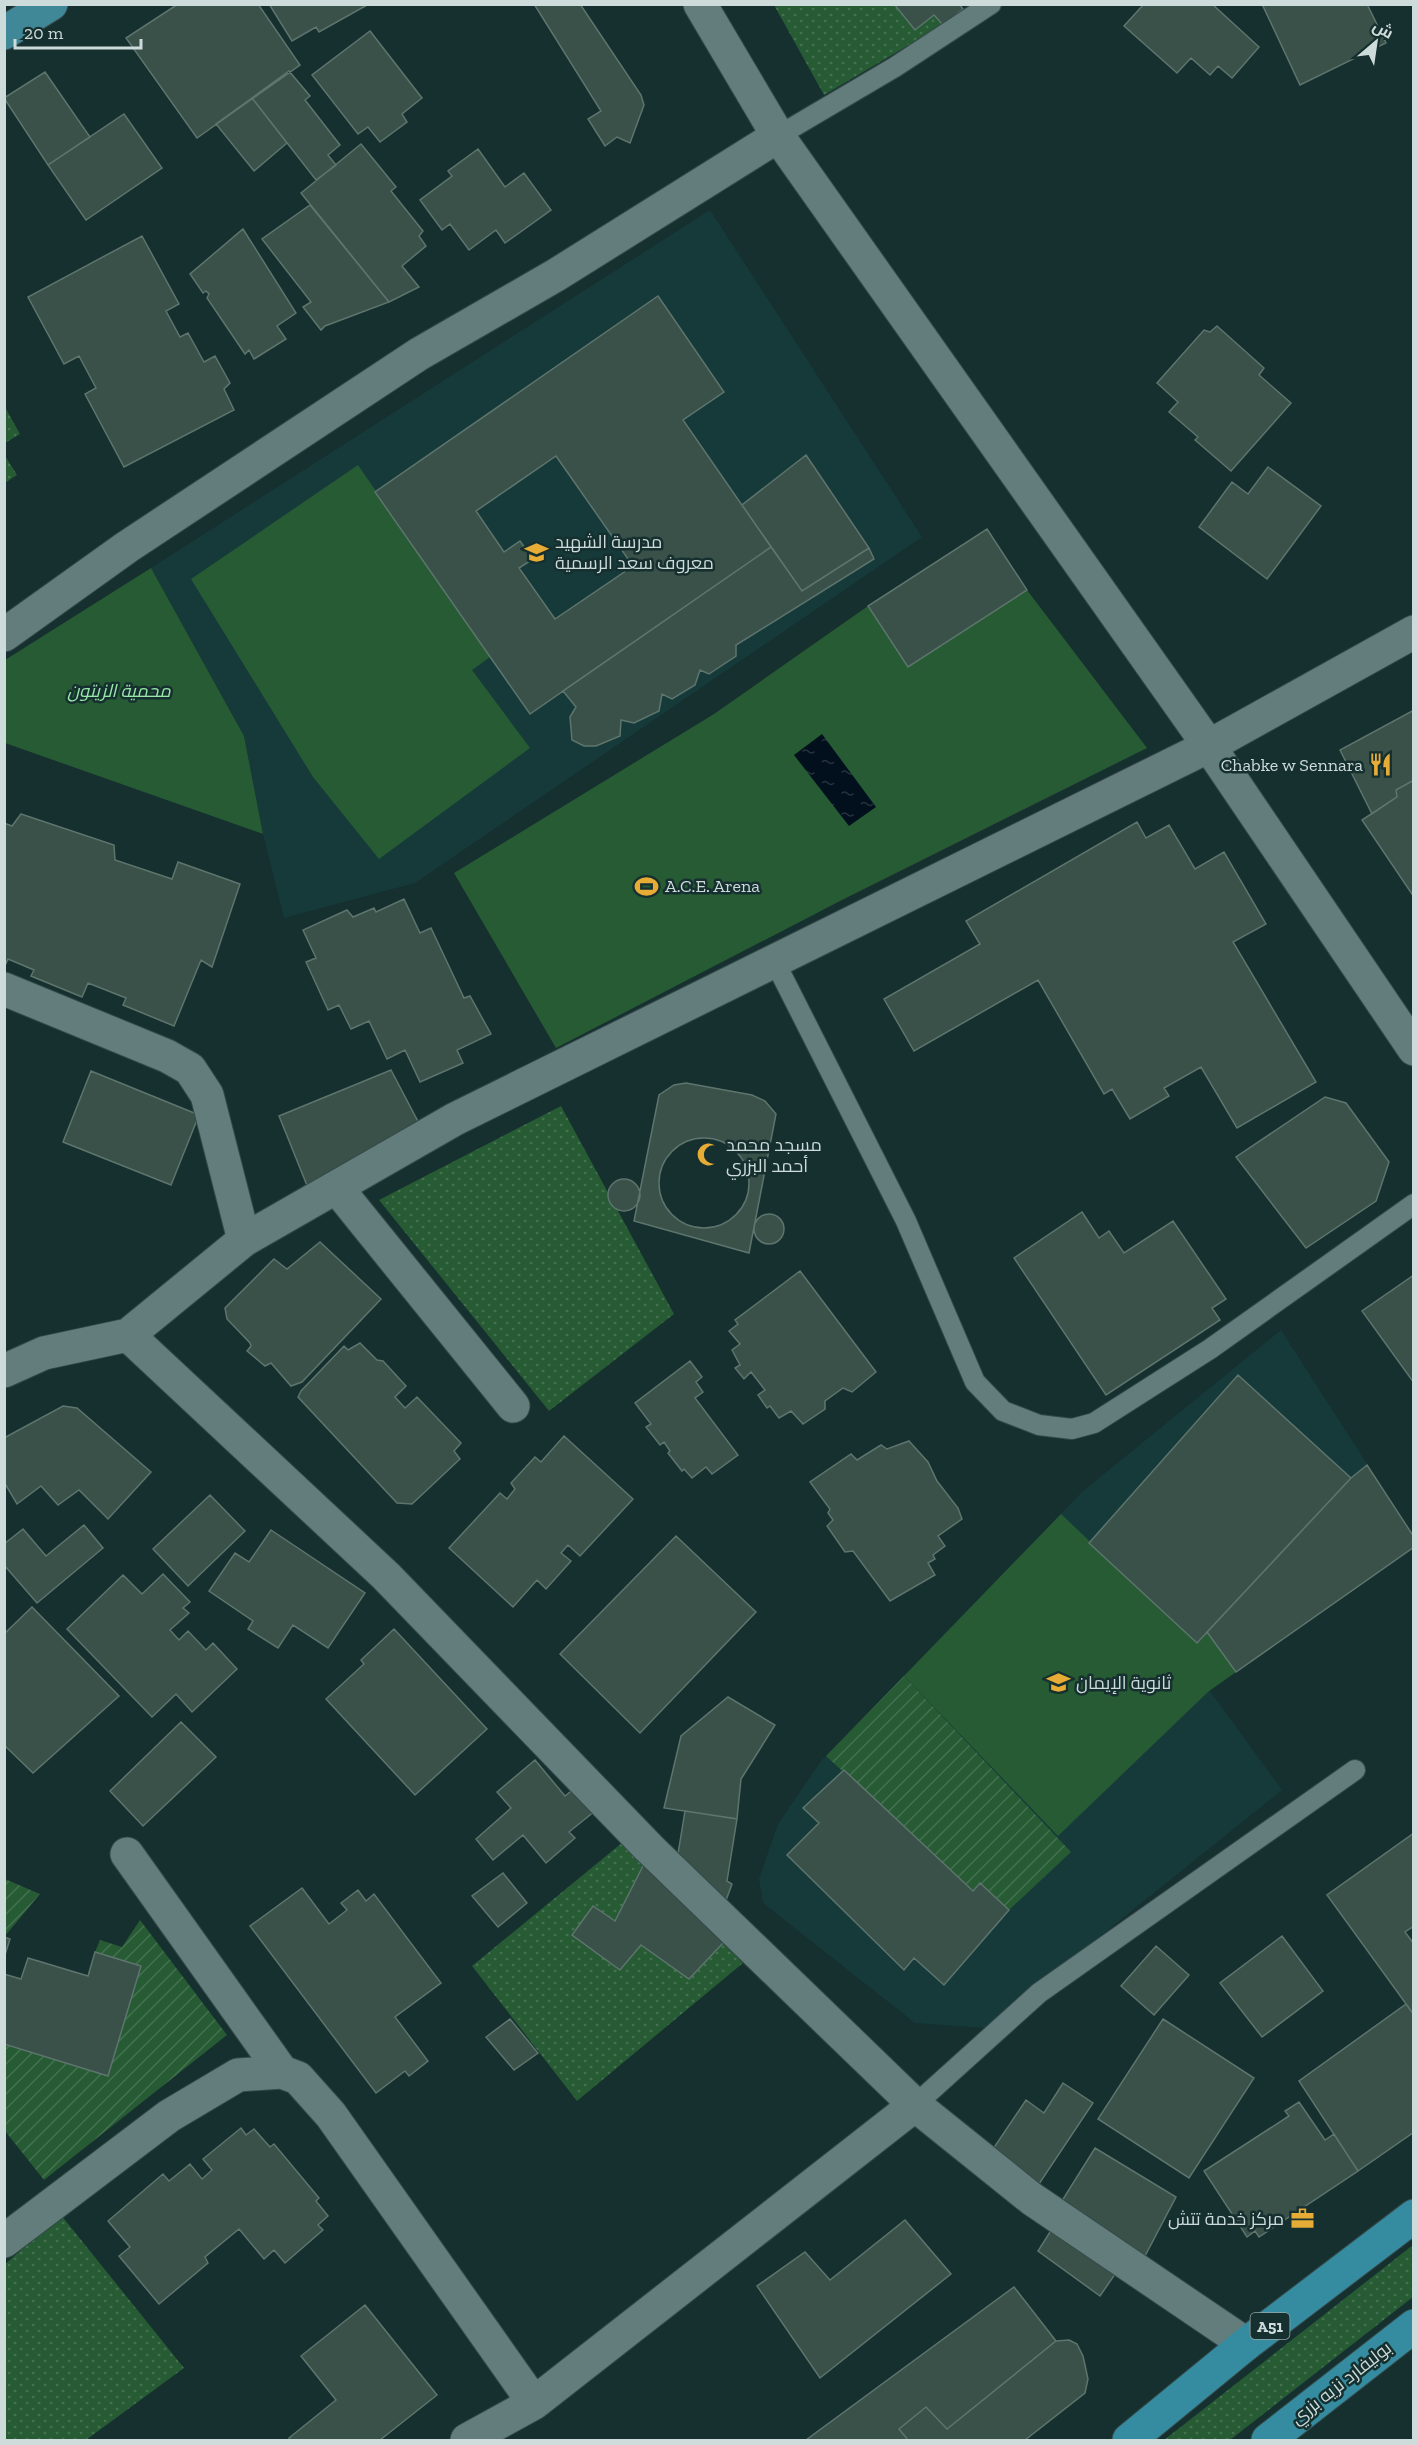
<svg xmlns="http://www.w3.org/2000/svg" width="1418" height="2445" font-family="'Zilla Slab',Cairo,serif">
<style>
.built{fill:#163a3a}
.grass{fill:url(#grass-dots)}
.park{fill:#265b34}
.garden{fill:url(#garden-furrows)}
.water{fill:url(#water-ripples)}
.building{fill:#3a514a;stroke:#5d756d;stroke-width:1.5;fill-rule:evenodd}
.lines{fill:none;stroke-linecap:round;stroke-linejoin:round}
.service-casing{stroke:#354a4a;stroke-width:22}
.minor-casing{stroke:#354a4a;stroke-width:35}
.tertiary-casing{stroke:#354a4a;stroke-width:35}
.primary-casing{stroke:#354a4a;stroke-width:35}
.trunk-casing{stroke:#354a4a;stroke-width:35}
.service{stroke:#627d7c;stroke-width:20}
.minor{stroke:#627d7c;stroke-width:33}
.tertiary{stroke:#627d7c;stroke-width:33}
.primary{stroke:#408897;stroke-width:33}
.trunk{stroke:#358ca0;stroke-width:33}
.labels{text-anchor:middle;stroke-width:5;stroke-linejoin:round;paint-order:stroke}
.shield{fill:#162f2f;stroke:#96a8a7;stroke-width:1.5}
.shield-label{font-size:16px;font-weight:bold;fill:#cddcdb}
.poi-label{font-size:18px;fill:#cddcdb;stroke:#162f2f;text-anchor:start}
.park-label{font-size:18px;font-style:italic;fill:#98e8a9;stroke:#162f2f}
.street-label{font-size:18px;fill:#cddcdb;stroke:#162f2f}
</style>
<defs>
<pattern id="grass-dots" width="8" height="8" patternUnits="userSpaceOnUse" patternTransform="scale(1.5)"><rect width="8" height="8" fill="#265b34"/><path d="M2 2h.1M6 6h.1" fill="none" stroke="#447251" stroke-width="1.8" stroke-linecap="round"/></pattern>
<pattern id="garden-furrows" width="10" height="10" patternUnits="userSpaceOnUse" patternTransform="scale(1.5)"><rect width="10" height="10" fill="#265b34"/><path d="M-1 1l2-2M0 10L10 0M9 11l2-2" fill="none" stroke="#447251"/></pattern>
<pattern id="water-ripples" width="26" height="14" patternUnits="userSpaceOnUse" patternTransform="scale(1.5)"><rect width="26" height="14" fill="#02101d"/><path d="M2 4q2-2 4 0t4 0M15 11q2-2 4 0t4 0" fill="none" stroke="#26323d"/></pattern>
</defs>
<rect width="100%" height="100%" fill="#162f2f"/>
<path class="built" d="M710 210 922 537 415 883 284 918 263 834 244 736 151 568Z
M1281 1330 1414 1537 1413 1547 1210 1691 1282 1790 986 2028 915 2023 763 1903 759 1879 778 1824 821 1761 1083 1491Z"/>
<path class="grass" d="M774 5H894L915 30 934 15 943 25 824 95Z
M5 407 20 434 5 443H4Z
M4 454 17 475 5 483H4Z
M561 1106 674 1314 549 1411 379 1200Z
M623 1842 645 1862 615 1921 593 1906 620 1969 641 1945 724 1942 743 1963 577 2101 472 1966Z
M61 2215 184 2368 86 2440H5L4 2265Z
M1413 2245V2297L1230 2440H1164Z"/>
<path class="park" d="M358 465 490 657 472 670 530 748 379 859 313 777 191 579Z
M987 529 1027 590 1147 748 842 900 556 1048 454 873 714 714 868 606Z
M151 568 244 736 263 834 5 743V660Z
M1061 1514 1197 1643 1207 1632 1236 1672 1209 1691 1058 1836 904 1676Z"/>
<path class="garden" d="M904 1676 1071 1852 1009 1910 980 1883 973 1891 826 1756Z
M5 1879 40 1894 5 1936Z
M140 1920 227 2035 44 2180 5 2131 4 2044 108 2075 95 1952 100 1940 122 1947Z"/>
<path class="water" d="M822 734 876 807 849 826 794 755Z"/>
<path class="building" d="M178 4H258L300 65 197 138 126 38Z
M269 4H369L319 32 316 27 292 41Z
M534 4H580L641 95 644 105 630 143 617 137 605 146 588 119 601 111Z
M894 4H959L963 9 943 25 934 15 915 30Z
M1144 4H1212L1259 47 1232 78 1218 66 1210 75 1191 58 1177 73 1124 26Z
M1262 4H1367L1386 43 1300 85Z
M370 31 422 98 402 114 407 122 380 142 368 127 358 134 312 75Z
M289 71 310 96 305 100 340 145 328 155 336 165 316 180 252 98Z
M45 72 90 137 48 165 4 98Z
M252 98 287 143 254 171 216 124Z
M124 114 162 168 86 220 48 165Z
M361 144 396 187 391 191 423 231 419 236 426 246 402 266 419 287 389 302 301 193Z
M478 149 505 187 524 173 551 210 505 243 496 230 469 250 450 224 442 230 420 200 452 176 448 171Z
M310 205 389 302 325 326 321 330 303 307 311 302 262 239Z
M243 229 296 313 277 326 286 339 254 359 249 350 245 354 207 298 209 294 206 291 203 293 190 274Z
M142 236 179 304 166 311 180 337 188 333 204 362 215 356 230 383 224 389 234 410 124 467 85 394 96 388 79 356 64 364 28 297Z
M658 296 724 392 683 420 771 547 530 714 375 492ZM556 456 633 566 555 619 519 568 533 559 520 541 504 552 476 511Z
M1217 326 1264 368 1259 375 1291 403 1231 471 1195 440 1198 437 1169 412 1178 402 1157 383 1204 330 1210 332Z
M806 455 869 548 802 591 742 505Z
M1268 467 1321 506 1267 579 1199 527 1232 482 1248 494Z
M987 529 1027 590 908 667 868 606Z
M771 547 802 591 869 548 874 559 736 645V656L709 674 700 670 695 685 672 699 662 694 659 711 634 723 621 720 620 736 596 746H584L572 740 570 717 576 707 563 691Z
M1414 710V780L1396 790 1397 797 1372 814 1340 750Z
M1414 780V897L1362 820 1397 797 1396 790Z
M21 814 114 845 115 860 172 879 178 862 240 884 212 967 201 960 174 1026 123 1005 126 998 88 983 82 997 31 976 34 970 8 959 4 968V823L12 826Z
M1137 822 1146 838 1169 825 1195 869 1224 852 1266 924 1233 942 1316 1082 1237 1128 1201 1067 1164 1088 1169 1096 1130 1119 1112 1089 1104 1094 1038 980 914 1051 884 999 980 944 966 921Z
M404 899 420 933 431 928 464 998 470 996 491 1034 457 1050 463 1063 420 1082 405 1050 387 1059 369 1021 351 1029 339 1005 328 1010 306 962 316 958 303 930 347 910 353 917 374 908 376 912Z
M391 1070 423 1131 308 1188 279 1116Z
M91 1071 199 1115 171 1185 63 1142Z
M686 1083 752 1095 765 1101 776 1114 749 1253 634 1221 659 1095 674 1085Z
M1325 1097 1346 1103 1389 1162 1376 1201 1306 1248 1236 1157Z
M659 1183a45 45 0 1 1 90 0a45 45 0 1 1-90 0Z
M608 1195a16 16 0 1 1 32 0a16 16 0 1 1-32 0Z
M1082 1212 1099 1238 1109 1231 1124 1253 1173 1221 1226 1299 1212 1308 1220 1320 1106 1395 1014 1258Z
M754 1229a15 15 0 1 1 30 0a15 15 0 1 1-30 0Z
M320 1242 381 1299 302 1382 291 1386 271 1363 265 1366 247 1351 251 1346 250 1343 227 1319 225 1308 274 1259 287 1269Z
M800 1271 876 1372 852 1392 843 1388 825 1401V1409L803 1424 791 1411 779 1418 770 1406 767 1408 758 1395 765 1390 751 1372 744 1379 735 1368 740 1365 732 1350 740 1344 729 1331 738 1324 735 1320Z
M1414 1275V1383L1362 1311Z
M360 1343 377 1360 383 1361 406 1386 395 1397 405 1408 417 1397 461 1443 454 1451 460 1459 412 1504 397 1503 298 1397 301 1391 344 1346 348 1350Z
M690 1361 702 1377 696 1382 703 1392 695 1398 738 1455 712 1474 706 1467 692 1478 684 1469 682 1471 668 1453 670 1451 664 1442 660 1445 646 1427 651 1424 635 1403Z
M1238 1375 1351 1478 1197 1643 1089 1543Z
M63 1406 77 1408 151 1472 108 1519 79 1490 58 1505 41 1486 17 1504 4 1482V1438Z
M564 1436 633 1499 580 1556 568 1545 561 1553 571 1561 546 1589 537 1580 513 1607 449 1548 500 1493 507 1499 515 1489 511 1483 535 1457 541 1462Z
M909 1441 928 1462 937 1481 958 1508 962 1519 938 1536 945 1546 933 1555 935 1559 928 1563 935 1575 890 1601 853 1551 845 1552 827 1526 833 1520 828 1513 830 1509 810 1482 851 1454 857 1460 881 1445 887 1449Z
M1367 1465 1414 1537V1547L1236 1672 1207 1632 1351 1478Z
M210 1495 245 1531 188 1586 153 1549Z
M84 1525 103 1548 37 1603 4 1565V1544L23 1529 46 1556Z
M271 1530 365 1593 328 1648 293 1625 278 1648 248 1629 253 1621 209 1591 235 1553 249 1562Z
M676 1536 756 1612 640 1733 560 1654Z
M163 1574 190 1602 183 1608 189 1613 170 1630 179 1640 188 1631 206 1650 213 1643 237 1669 192 1712 176 1694 152 1717 67 1629 123 1575 142 1594Z
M32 1607 119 1696 33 1773 4 1745V1634Z
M394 1629 487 1729 415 1795 326 1699 364 1664 361 1660Z
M728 1697 775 1725 741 1779 737 1819 664 1808 681 1736Z
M181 1722 216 1757 143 1826 110 1791Z
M535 1760 565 1796 575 1788 595 1811 569 1832 575 1838 546 1863 523 1835 493 1860 476 1839 511 1808 497 1792Z
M844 1770 973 1891 980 1883 1009 1910 944 1985 914 1958 904 1970 787 1855 819 1823 803 1808Z
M685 1811 737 1819 727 1881 732 1884 725 1903 676 1866Z
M1414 1833V1926L1405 1932 1414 1944V2015L1327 1895Z
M645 1862 724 1942 689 1979 641 1945 620 1970 572 1935 593 1906 615 1921Z
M503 1873 527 1903 498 1927 472 1896Z
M302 1888 329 1924 347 1910 341 1903 358 1890 366 1901 374 1894 441 1983 395 2017 428 2061 409 2076 405 2071 376 2093 250 1926Z
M1282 1936 1323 1991 1262 2037 1220 1983Z
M4 1937 10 1939 4 1958Z
M1156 1946 1189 1975 1154 2015 1121 1986Z
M95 1952 141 1966 108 2076 4 2044V1974L21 1979 28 1958 88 1976Z
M1406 2004 1414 2015V2132L1358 2171 1299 2081Z
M510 2019 538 2053 514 2070 486 2037Z
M1163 2019 1254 2078 1189 2178 1098 2119Z
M1063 2083 1093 2103 1039 2184 991 2152 1026 2100 1044 2113Z
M1299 2102 1325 2140 1334 2134 1358 2171 1259 2237 1255 2231 1247 2237 1204 2171 1289 2116 1285 2111Z
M241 2128 246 2135 254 2129 270 2147 274 2144 319 2198 316 2201 328 2216 318 2225 323 2230 285 2263 274 2250 264 2259 239 2229 205 2257 208 2263 159 2304 119 2256 130 2247 108 2221 163 2174 169 2181 190 2164 202 2179 212 2170 203 2159Z
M1095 2148 1176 2197 1145 2256 1060 2204Z
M905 2220 951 2274 820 2378 757 2286 805 2252 830 2280Z
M1055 2224 1120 2267 1100 2296 1038 2251Z
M1014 2287 1056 2341 947 2429 926 2407 899 2429 908 2440H806Z
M365 2305 437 2395 380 2440H291L289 2438 336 2400 301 2356Z
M1069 2340 1077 2344 1083 2356 1088 2379 1085 2393 1025 2440H908L899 2429 926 2407 947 2429 1056 2341Z"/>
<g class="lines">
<defs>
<path id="service" d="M778 136 895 67 991 4
M775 962 906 1221 975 1382 1003 1411 1039 1425 1072 1429 1094 1423 1210 1349 1414 1204
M915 2105 1039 1993 1355 1770"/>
<path id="minor" d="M4 635 127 547 419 354 556 275 778 136
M4 989 167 1056 190 1069 207 1095 244 1240
M337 1188 513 1406
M128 1335 386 1576 649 1848 915 2105 1032 2199 1246 2344
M4 1371 44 1353 128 1335 244 1240 455 1119 1209 746 1414 632
M127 1854 282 2072
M4 2241 169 2116 238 2075 282 2072 298 2078 331 2115 534 2403
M467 2440 534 2403 915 2105"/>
<path id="tertiary" d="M700 4 778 136 1209 746 1414 1049"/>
<path id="primary" d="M4 33 51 4"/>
<path id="trunk" d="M1129 2440 1246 2344 1414 2216
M1268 2440 1414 2326"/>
</defs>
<use href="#service" class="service-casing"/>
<use href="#minor" class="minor-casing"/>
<use href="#tertiary" class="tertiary-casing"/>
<use href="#primary" class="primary-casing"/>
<use href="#trunk" class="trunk-casing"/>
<use href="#service" class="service"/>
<use href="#minor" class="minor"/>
<use href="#tertiary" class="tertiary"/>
<use href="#primary" class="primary"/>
<use href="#trunk" class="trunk"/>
</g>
<defs>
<symbol id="school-bare" viewBox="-9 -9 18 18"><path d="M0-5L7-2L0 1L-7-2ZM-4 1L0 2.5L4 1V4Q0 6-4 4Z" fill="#e6ac36" stroke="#162f2f" stroke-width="2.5" paint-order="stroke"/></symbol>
<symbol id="restaurant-bare" viewBox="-9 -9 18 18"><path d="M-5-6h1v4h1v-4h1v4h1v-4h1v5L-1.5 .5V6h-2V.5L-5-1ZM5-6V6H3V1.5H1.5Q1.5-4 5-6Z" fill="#e6ac36" stroke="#162f2f" stroke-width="2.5" paint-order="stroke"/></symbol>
<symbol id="stadium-bare" viewBox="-9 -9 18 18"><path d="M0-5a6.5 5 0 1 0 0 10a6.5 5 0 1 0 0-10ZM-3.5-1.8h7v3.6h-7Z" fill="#e6ac36" stroke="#162f2f" stroke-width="2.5" paint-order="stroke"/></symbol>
<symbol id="mosque-bare" viewBox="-9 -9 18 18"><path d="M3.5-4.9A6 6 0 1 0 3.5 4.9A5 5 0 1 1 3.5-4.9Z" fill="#e6ac36" stroke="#162f2f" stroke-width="2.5" paint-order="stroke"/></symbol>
<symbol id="office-bare" viewBox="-9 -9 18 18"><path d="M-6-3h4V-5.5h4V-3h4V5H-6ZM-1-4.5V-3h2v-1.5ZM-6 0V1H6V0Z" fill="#e6ac36" stroke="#162f2f" stroke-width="2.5" paint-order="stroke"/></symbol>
</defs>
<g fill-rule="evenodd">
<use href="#school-bare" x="520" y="536" width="33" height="33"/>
<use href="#restaurant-bare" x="1364" y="748" width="33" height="33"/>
<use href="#stadium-bare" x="630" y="870" width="33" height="33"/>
<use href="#mosque-bare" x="692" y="1138" width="33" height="33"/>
<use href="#school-bare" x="1042" y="1666" width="33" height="33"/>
<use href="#office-bare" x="1286" y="2202" width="33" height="33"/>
</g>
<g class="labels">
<rect class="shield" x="1250.5" y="2313" width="39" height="26" rx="4.5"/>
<g class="shield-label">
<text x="1270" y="2332">A51</text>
</g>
<g class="poi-label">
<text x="555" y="548">مدرسة الشهيد<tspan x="555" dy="21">معروف سعد الرسمية</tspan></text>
<text x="1363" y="771" text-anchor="end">Chabke w Sennara</text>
<text x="665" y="892">A.C.E. Arena</text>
<text x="726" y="1151">مسجد محمد<tspan x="726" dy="21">أحمد البزري</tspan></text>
<text x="1076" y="1689">ثانوية الإيمان</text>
<text x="1284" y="2225" text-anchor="end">مركز خدمة تتش</text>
</g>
<g class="park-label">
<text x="119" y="697">محمية الزيتون</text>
</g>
<g class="street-label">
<text transform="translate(1341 2383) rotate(-38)" y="6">بوليفارد نزيه بزري</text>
</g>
</g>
<rect width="1418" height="2445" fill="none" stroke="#cddcdb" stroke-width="12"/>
<g transform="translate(1376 42) rotate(29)" stroke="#162f2f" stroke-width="4.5" paint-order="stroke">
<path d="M0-4.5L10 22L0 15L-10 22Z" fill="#cddcdb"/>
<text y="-9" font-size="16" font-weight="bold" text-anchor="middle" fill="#cddcdb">ش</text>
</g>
<path d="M15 39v9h126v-9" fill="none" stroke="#cddcdb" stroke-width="3"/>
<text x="24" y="39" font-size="18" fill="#cddcdb" stroke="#162f2f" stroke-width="4.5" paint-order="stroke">20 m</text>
</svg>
